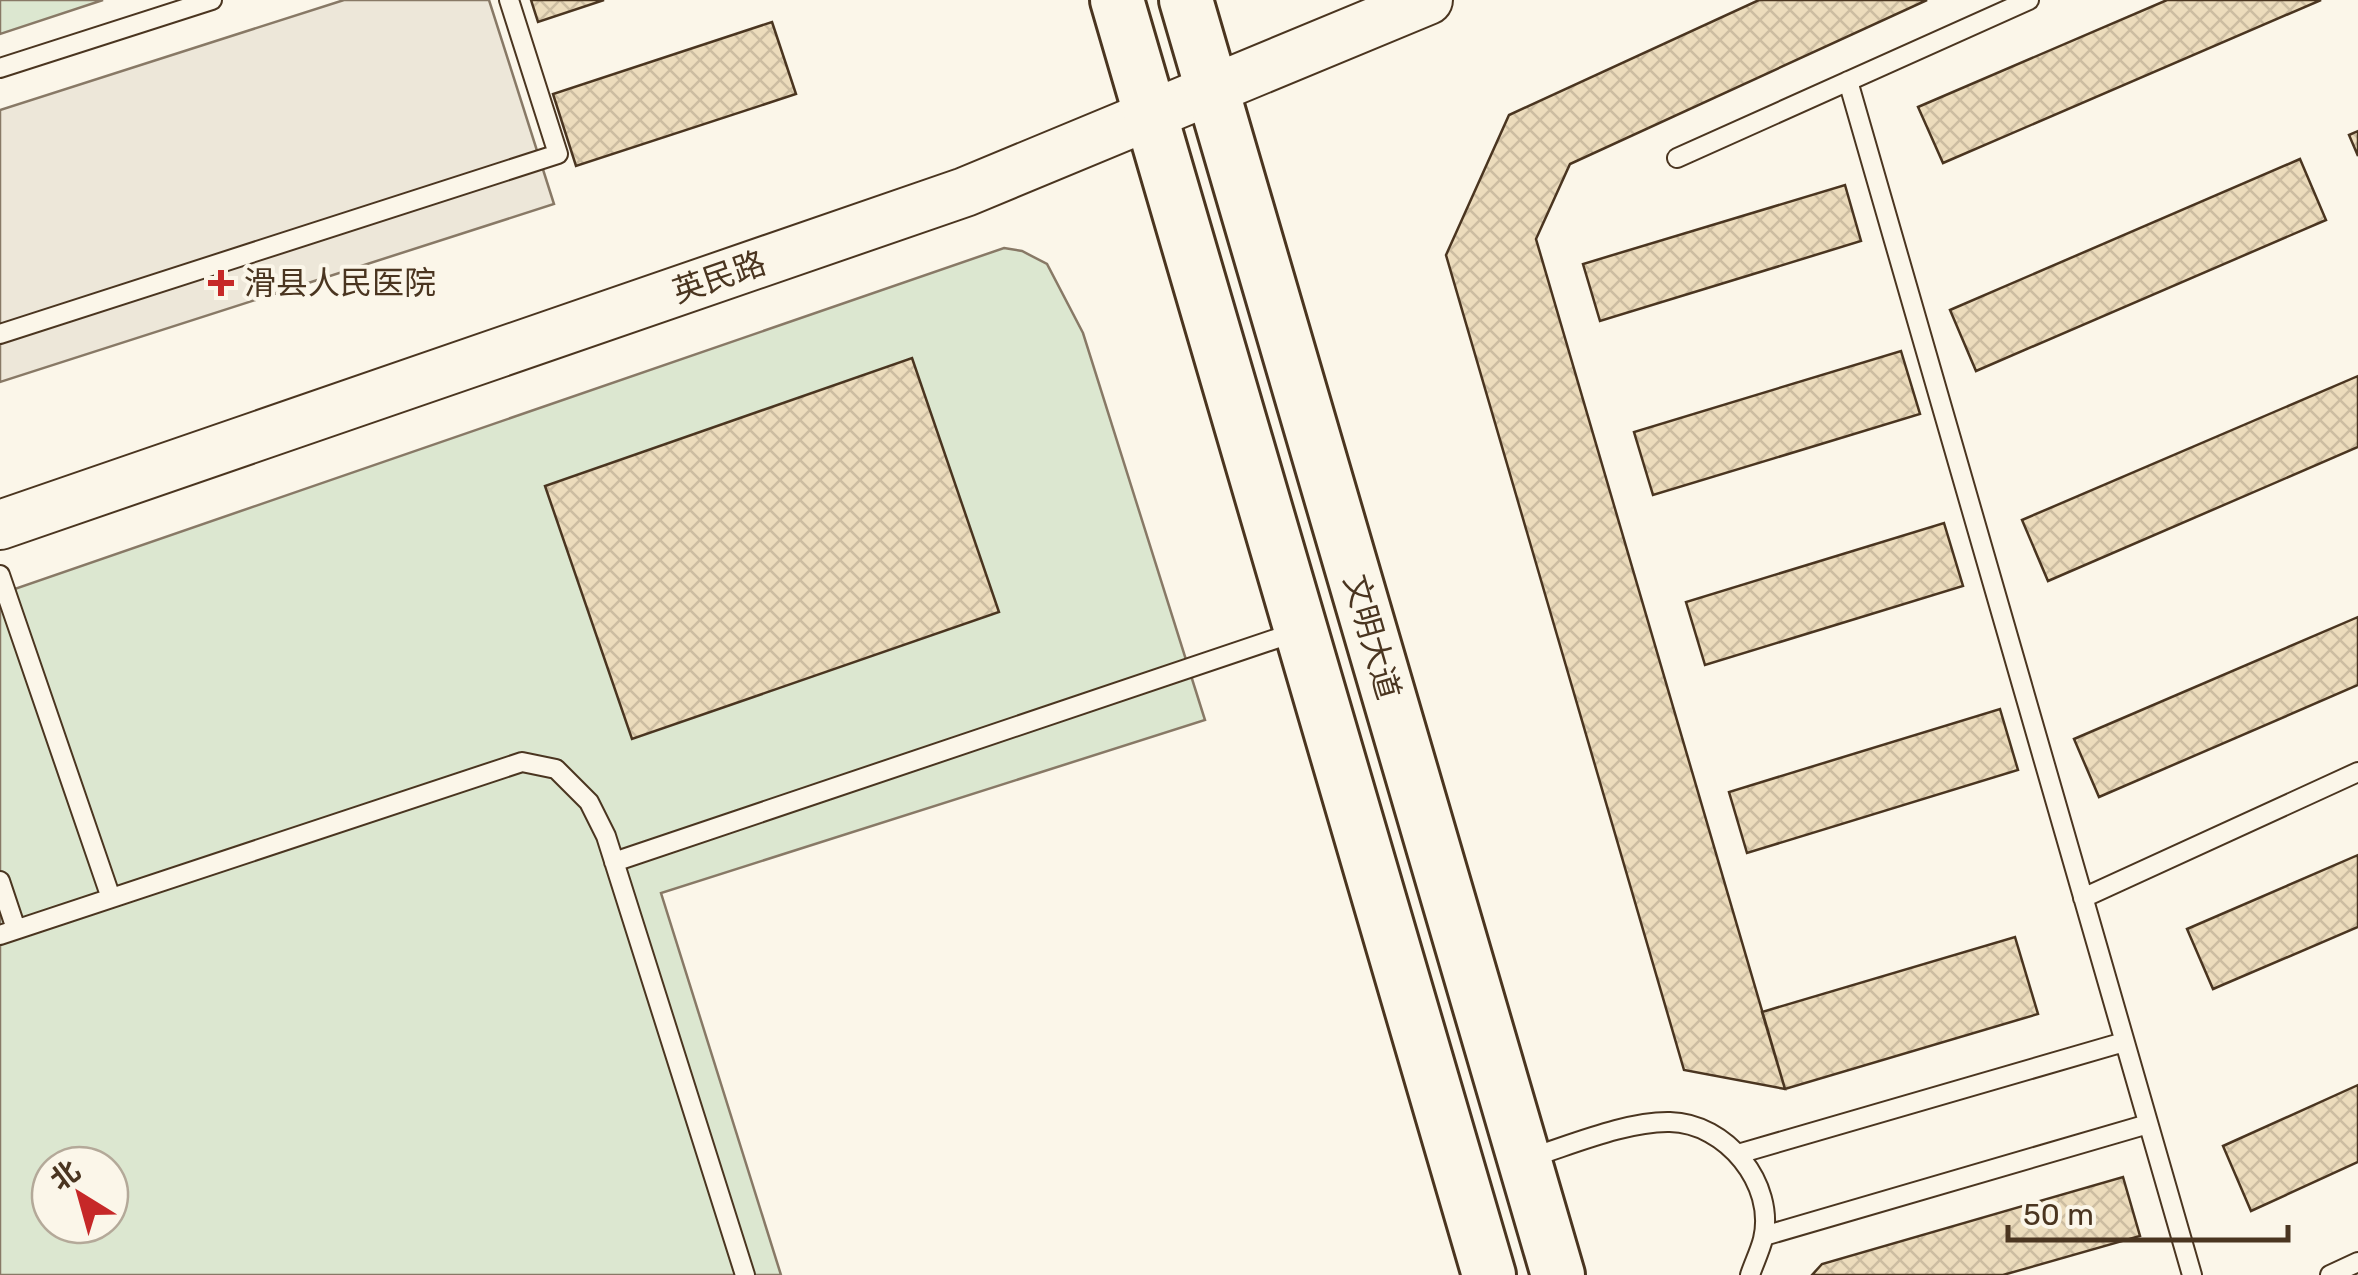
<svg xmlns="http://www.w3.org/2000/svg" width="2358" height="1275" font-family="Rubik,'Noto Sans SC',sans-serif">
<style>
.grass{fill:#dce7d0;stroke:#887966;stroke-width:2.5;fill-rule:evenodd}
.parking{fill:#ede7d9;stroke:#887966;stroke-width:2.5}
.building{fill:url(#building-cross-hatch);stroke:#4a3520;stroke-width:2.5}
.lines{fill:none;stroke-linecap:round;stroke-linejoin:round}
.lane-casing{stroke:#4a3520;stroke-width:22}
.secondary-casing{stroke:#4a3520;stroke-width:52}
.primary-casing{stroke:#4a3520;stroke-width:58}
.lane{stroke:#fbf6e9;stroke-width:18}
.secondary{stroke:#fbf6e9;stroke-width:48}
.primary{stroke:#fbf6e9;stroke-width:52}
.poi-dot{fill:#c62828;stroke:#fbf6e9;stroke-width:4}
.labels{text-anchor:middle;stroke-width:8;stroke-linejoin:round;paint-order:stroke}
.street-label{font-size:32px;fill:#4a3520;stroke:#fbf6e9}
.poi-label{font-size:32px;fill:#4a3520;stroke:#fbf6e9;text-anchor:start}
</style>
<defs>
<pattern id="building-cross-hatch" width="8" height="8" patternUnits="userSpaceOnUse" patternTransform="scale(2.5)"><rect width="8" height="8" fill="#ecdcbc"/><path d="M0 0l8 8M0 8l8-8" fill="none" stroke="#ccbda1"/></pattern>
</defs>
<rect width="100%" height="100%" fill="#fbf6e9"/>
<path class="grass" d="M0 0H103L0 34Z
M1004 248 1022 251 1047 264 1083 333 1205 720 661 893 781 1275H0V594ZM50 1165H110V1225H50Z"/>
<path class="parking" d="M344 0H489L554 204 0 382V110Z"/>
<path class="building" d="M531 0H604L538 22Z
M1759 0H1927L1570 164 1536 239 1785 1089 1684 1070 1446 255 1509 115Z
M2167 0H2321L1943 163 1918 107Z
M772 22 796 94 576 166 553 94Z
M2358 131V156L2349 135Z
M2300 159 2326 220 1976 371 1950 310Z
M1845 185 1861 241 1600 321 1583 264Z
M1901 351 1920 414 1653 495 1634 432Z
M912 358 999 612 632 739 545 486Z
M2358 376V447L2048 581 2022 520Z
M1944 523 1963 586 1705 665 1686 602Z
M2358 617V685L2099 797 2074 739Z
M2000 709 2018 770 1747 853 1729 792Z
M2358 855V927L2213 989 2187 929Z
M2015 937 2038 1014 1785 1089 1762 1012Z
M2358 1085V1162L2251 1211 2223 1146Z
M2123 1177 2140 1236 2003 1275H1812L1822 1264Z"/>
<g class="lines">
<defs>
<path id="lane" d="M0 68 212 0
M1848 81 2192 1275
M1677 158 2029 0
M0 334 558 154 509 0
M0 575 111 898
M614 862 1296 632
M0 881 16 929
M2083 898 2358 772
M0 935 522 762 556 769 589 802 606 836 745 1275
M1738 1154 2124 1042
M1529 1158C1571 1145 1627 1121 1670 1122 1726 1123 1776 1184 1763 1239 1760 1251 1754 1263 1750 1275
M1764 1236 2148 1124
M2330 1275 2358 1262"/>
<path id="secondary" d="M0 525 965 192 1428 0"/>
<path id="primary" d="M1117 0 1489 1275
M1186 0 1558 1275"/>
</defs>
<use href="#lane" class="lane-casing"/>
<use href="#secondary" class="secondary-casing"/>
<use href="#primary" class="primary-casing"/>
<use href="#lane" class="lane"/>
<use href="#secondary" class="secondary"/>
<use href="#primary" class="primary"/>
</g>
<path class="poi-dot" d="M216 268h10v10h10v10h-10v10h-10v-10h-10v-10h10z"/>
<g class="labels">
<g class="street-label">
<text transform="translate(719 277) rotate(-19)" y="11">英民路</text>
<text transform="translate(1372 637) rotate(74)" y="11">文明大道</text>
</g>
<g class="poi-label">
<text x="244" y="294">滑县人民医院</text>
</g>
</g>
<g transform="translate(80 1195) rotate(323)"><circle r="48" fill="#fbf6e9" stroke="#b4a999" stroke-width="2.5"/>
<path d="M0-8L18 38L0 25L-18 38Z" fill="#c62828"/>
<text y="-15" font-size="28" font-weight="bold" text-anchor="middle" fill="#4a3520">北</text>
</g>
<path d="M2008 1225v15h280v-15" fill="none" stroke="#4a3520" stroke-width="5"/>
<text x="2023" y="1225" font-size="30" fill="#4a3520" stroke="#fbf6e9" stroke-width="8" paint-order="stroke">50 m</text>
</svg>
